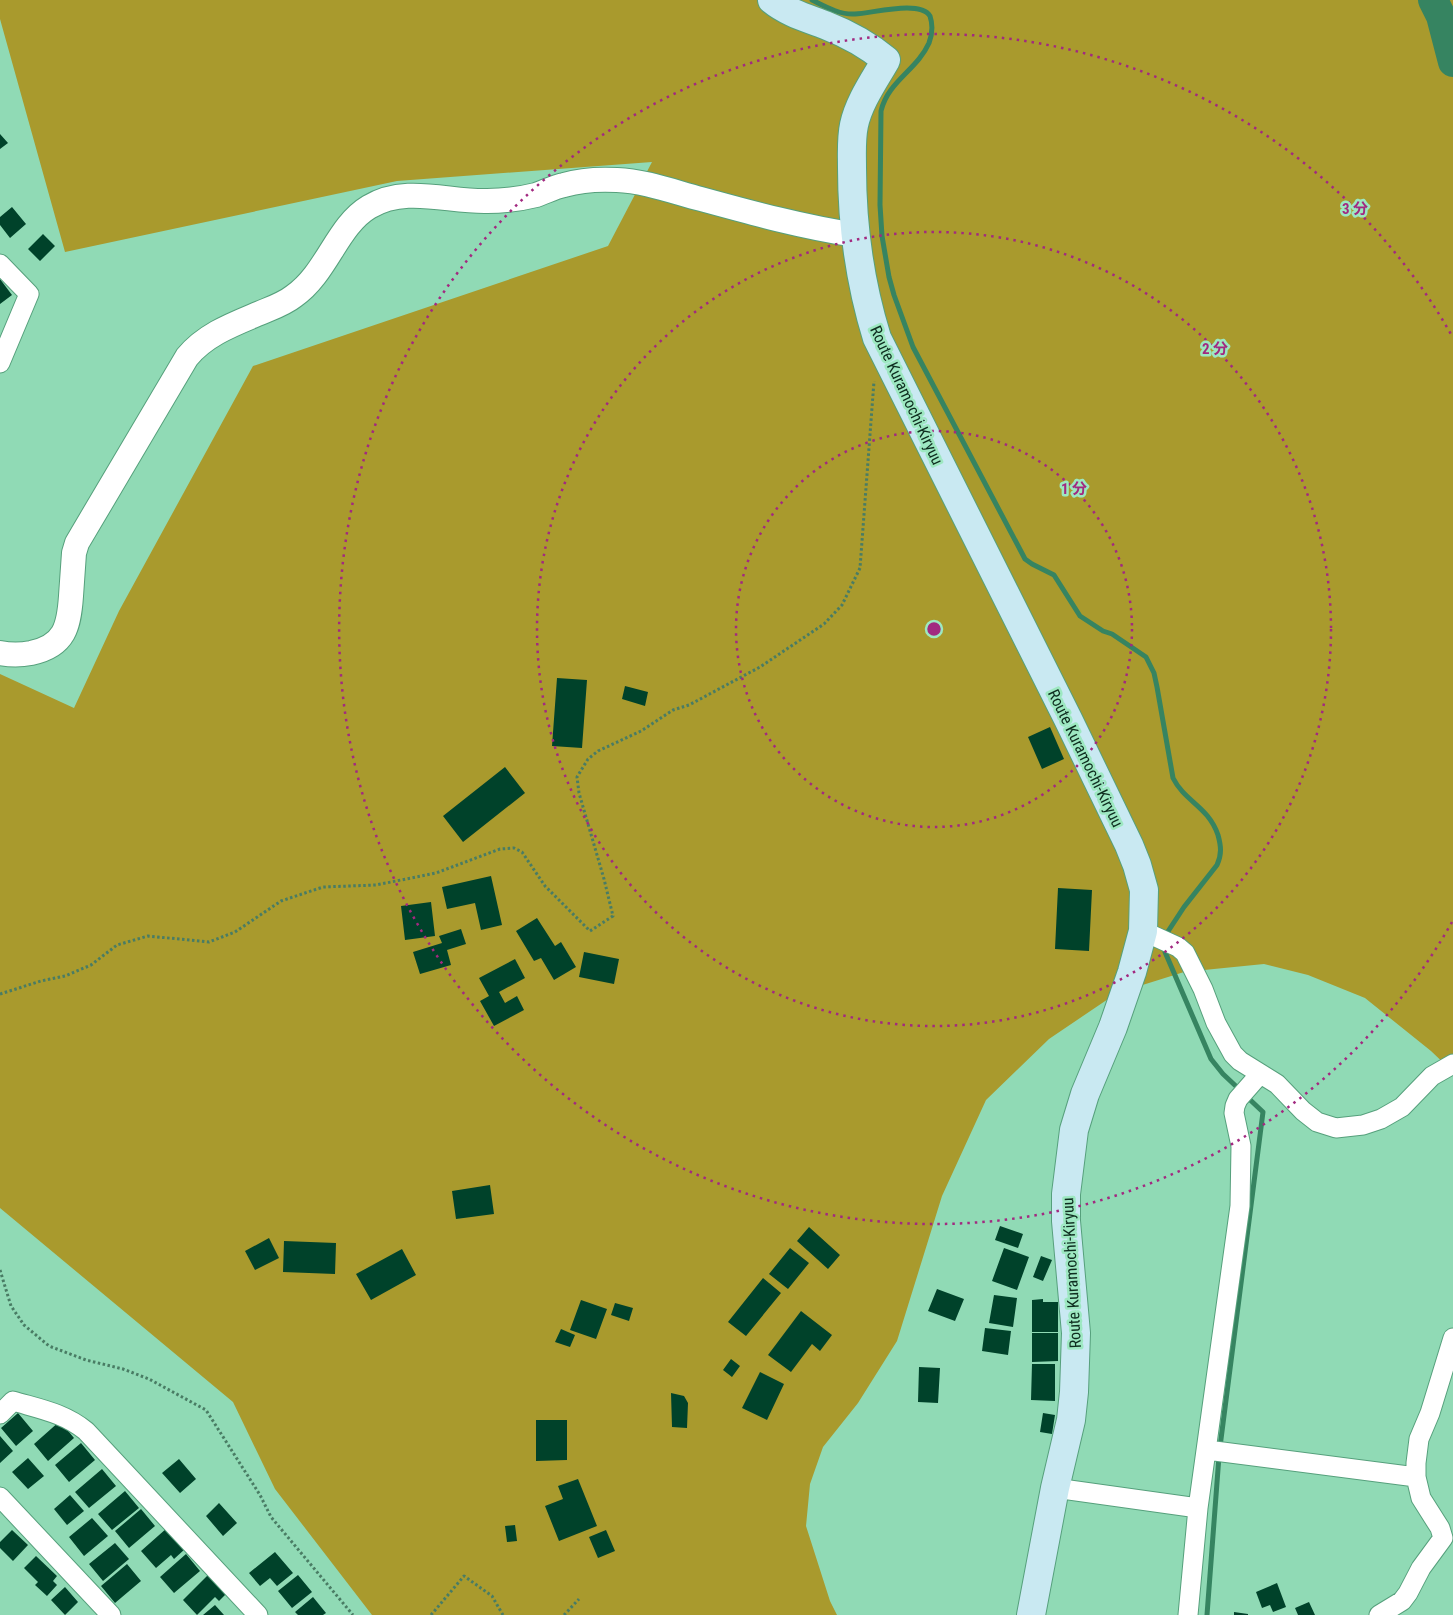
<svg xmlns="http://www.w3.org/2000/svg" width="1453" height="1615" font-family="'Roboto Condensed','Noto Sans JP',sans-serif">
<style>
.forest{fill:#a99a2d}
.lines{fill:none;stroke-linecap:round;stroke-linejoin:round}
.stream{stroke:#368461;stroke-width:5}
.river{stroke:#368461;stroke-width:30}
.building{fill:#00422a}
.minor-casing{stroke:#56a07c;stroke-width:21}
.tertiary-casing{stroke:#56a07c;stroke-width:26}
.secondary-casing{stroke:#56a07c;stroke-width:30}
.path{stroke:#497c64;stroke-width:3;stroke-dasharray:2.5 2.5;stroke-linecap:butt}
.minor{stroke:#fff;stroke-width:19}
.tertiary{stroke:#fff;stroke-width:24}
.secondary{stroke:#c9e9f2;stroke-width:28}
.ring{fill:none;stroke:#a22980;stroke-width:2.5;stroke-dasharray:2.5 5}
.labels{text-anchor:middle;stroke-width:5;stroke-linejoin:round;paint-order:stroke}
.street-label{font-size:16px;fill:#0e2d1f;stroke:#9de8c1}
.centre{fill:#a22980;stroke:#9de8c1;stroke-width:2.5}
.ring-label{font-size:15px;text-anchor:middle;font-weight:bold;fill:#a22980;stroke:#9de8c1;stroke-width:5;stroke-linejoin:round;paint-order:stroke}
</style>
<rect width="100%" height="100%" fill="#90dab5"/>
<path class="forest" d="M0 0H1453V1072L1431 1051 1365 998 1308 975 1264 964 1184 972 1117 993 1049 1039 986 1100 942 1196 897 1341 858 1403 823 1447 810 1484 806 1526 830 1601 837 1615H372L275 1489 233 1402 0 1208V674L74 708 119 611 253 366 608 246 652 162 397 181 65 252 0 19Z"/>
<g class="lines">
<path class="stream" d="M812 0C826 7 840 15 855 14 874 13 920 0 930 16 933 25 932 35 929 43 917 70 888 81 881 111L880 205 882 236 889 277 894 295 913 347 1025 559 1032 564 1054 575 1080 616 1103 631 1112 634 1146 657 1154 673 1157 687 1173 778C1185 802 1208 806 1218 835 1221 846 1222 854 1217 865L1184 907 1165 936
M1165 947V952L1211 1059 1223 1074 1240 1090
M1220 1447 1263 1112 1246 1096
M1207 1615 1219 1456"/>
<path class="river" d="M1433 0 1441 16 1453 62"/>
</g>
<path class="building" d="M0 134 8 143 0 149Z
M12 207 26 224 10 238 0 225V217Z
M43 234 55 246 40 261 28 249Z
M0 279 12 295 0 304Z
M557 678 587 680 582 748 552 746Z
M625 686 648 692 645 706 622 699Z
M1050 727 1064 759 1042 769 1028 737Z
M505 767 525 793 463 842 443 816Z
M491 876 502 925 481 930 475 903 447 909 442 887Z
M1058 888 1092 890 1089 951 1055 949Z
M431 902 435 936 405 940 401 906Z
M537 918 555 946 561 942 576 967 554 980 541 958 534 961 516 931Z
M461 929 466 944 447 950 451 965 420 974 413 952 442 943 439 936Z
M584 952 619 959 614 984 579 977Z
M515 959 525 978 499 992 505 1003 517 996 524 1010 494 1026 480 1001 489 996 479 978Z
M490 1185 494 1214 456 1219 452 1191Z
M1000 1226 1023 1234 1018 1248 995 1240Z
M809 1227 840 1255 828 1269 797 1241Z
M269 1238 279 1258 255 1270 245 1251Z
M284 1241 336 1243 335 1274 283 1272Z
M790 1248 809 1263 788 1289 769 1274Z
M1004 1248 1029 1257 1017 1290 992 1281Z
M402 1249 416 1275 371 1300 356 1274Z
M1041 1256 1052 1260 1043 1281 1033 1277Z
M763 1278 781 1293 746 1336 728 1322Z
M937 1289 964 1299 955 1321 928 1311Z
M994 1295 1017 1298 1013 1327 989 1323Z
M1043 1299V1302H1058V1332H1032V1300Z
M581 1300 607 1309 596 1339 570 1330Z
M615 1303 633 1308 629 1321 611 1315Z
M801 1311 832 1335 820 1351 812 1344 791 1372 768 1355Z
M985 1328 1011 1331 1008 1355 982 1351Z
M561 1329 575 1335 570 1347 555 1342Z
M1032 1333H1058V1361L1032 1362Z
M731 1359 740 1366 732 1377 723 1370Z
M1032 1364H1055V1401L1031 1400Z
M919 1367 940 1368 938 1403 918 1402Z
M760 1372 784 1384 767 1420 742 1408Z
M671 1393 684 1396 688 1403 687 1428 672 1427Z
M18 1413 33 1431 16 1446 1 1428Z
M1043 1413 1055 1415 1052 1434 1040 1432Z
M536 1420H567V1460L536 1461Z
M60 1421 74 1438 48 1461 34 1444Z
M0 1436 13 1451 0 1463Z
M81 1443 95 1460 69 1482 55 1465Z
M28 1458 44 1476 28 1489 12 1472Z
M179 1459 196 1479 180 1493 162 1473Z
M102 1469 116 1486 89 1508 75 1492Z
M578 1479 597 1526 559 1541 545 1506 563 1499 558 1486Z
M125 1491 139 1508 112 1530 98 1514Z
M70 1495 84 1511 67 1525 54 1509Z
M219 1503 237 1523 223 1536 206 1516Z
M141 1509 155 1526 129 1548 115 1531Z
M92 1518 108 1536 84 1556 69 1537Z
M515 1525 517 1541 507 1542 505 1526Z
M167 1528 185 1549 174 1559 171 1555 156 1568 141 1551Z
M12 1530 28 1545 13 1561 0 1548V1542Z
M606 1530 615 1551 598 1558 589 1537Z
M115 1543 129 1559 103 1581 89 1564Z
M275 1552 293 1573 277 1586 270 1578 260 1586 249 1573Z
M186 1554 200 1571 174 1593 160 1577Z
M36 1556 57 1576 53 1581 57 1585 47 1596 35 1585 38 1582 24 1568Z
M127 1564 141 1581 115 1603 101 1586Z
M209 1574 227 1593 219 1601 215 1597 197 1615 183 1600Z
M298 1575 312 1592 292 1608 278 1591Z
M1277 1583 1286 1607 1273 1612 1270 1605 1262 1608 1256 1592Z
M65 1587 78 1602 65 1615 51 1600Z
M313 1597 326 1613 323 1615H298L295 1612Z
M1309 1602 1315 1615H1298L1295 1608Z
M215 1605 224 1615H203Z
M1234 1612 1248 1614V1615H1234Z"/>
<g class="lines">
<defs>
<path id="minor" d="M0 264 29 294 0 363
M1143 931 1178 947 1185 953 1203 989 1216 1023 1233 1054 1240 1061 1277 1084 1303 1111 1317 1122 1336 1128 1363 1125 1381 1119 1402 1107 1432 1076 1453 1064
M0 1414 13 1401C40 1409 64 1413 86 1431L258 1615
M1207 1450 1416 1477
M1055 1488 1198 1508
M0 1497 111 1615
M1188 1615 1198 1508 1240 1206 1241 1146 1234 1113 1235 1106 1238 1099 1260 1074
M1379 1615 1402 1601 1408 1593 1421 1568 1443 1538 1440 1528 1421 1498 1416 1477V1463L1419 1439 1430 1413 1453 1338"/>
<path id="tertiary" d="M0 653C11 655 20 655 31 653 65 646 69 626 71 596 72 581 73 567 74 553L77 543 187 357C206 334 234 324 260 313 272 308 284 304 294 296 327 273 337 226 369 207 406 185 447 202 487 201 503 201 520 199 536 195 545 192 554 187 564 185 581 180 599 179 617 180 645 181 674 192 701 199 752 213 803 227 856 235"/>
<path id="secondary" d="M772 0C788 13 807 18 825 25 848 34 868 45 886 60 874 81 859 102 854 125 851 139 852 153 852 168 852 225 860 283 877 338L1068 719 1129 845 1137 865 1144 890 1143 931 1132 972 1113 1027 1085 1094 1074 1130 1066 1194V1221L1076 1333 1074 1392 1071 1420 1055 1488 1031 1615"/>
</defs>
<use href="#minor" class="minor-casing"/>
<use href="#tertiary" class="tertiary-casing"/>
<use href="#secondary" class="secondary-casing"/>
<path class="path" d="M0 994 41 981 65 976 91 965 117 945 148 936 209 942 235 932 281 901 323 887 376 885 436 873 500 849 514 848 522 852 545 886 590 931 613 916 604 879 579 793 577 777 588 759 598 751 641 731 673 710 689 705 760 667 824 624 842 605 860 568 874 381
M0 1270 11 1306 24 1325 49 1346 86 1360 123 1369 149 1379 206 1410 260 1495 271 1517 353 1615
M431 1615 464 1576 492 1596 503 1615
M564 1615 579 1599"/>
<use href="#minor" class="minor"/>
<use href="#tertiary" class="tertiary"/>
<use href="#secondary" class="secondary"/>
</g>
<g class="ring">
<circle cx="934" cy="629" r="198"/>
<circle cx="934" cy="629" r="397"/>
<path d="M1452 922A595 595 0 1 1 1452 336"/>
</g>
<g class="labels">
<g class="street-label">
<text transform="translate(907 395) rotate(65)" y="6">Route Kuramochi-Kiryuu</text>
<text transform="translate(1086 758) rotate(64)" y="6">Route Kuramochi-Kiryuu</text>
<text transform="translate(1071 1273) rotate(-93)" y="6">Route Kuramochi-Kiryuu</text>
</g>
</g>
<circle cx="934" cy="629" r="8" class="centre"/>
<g class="ring-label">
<text x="1355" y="214">3 分</text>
<text x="1215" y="354">2 分</text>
<text x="1074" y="494">1 分</text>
</g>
</svg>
